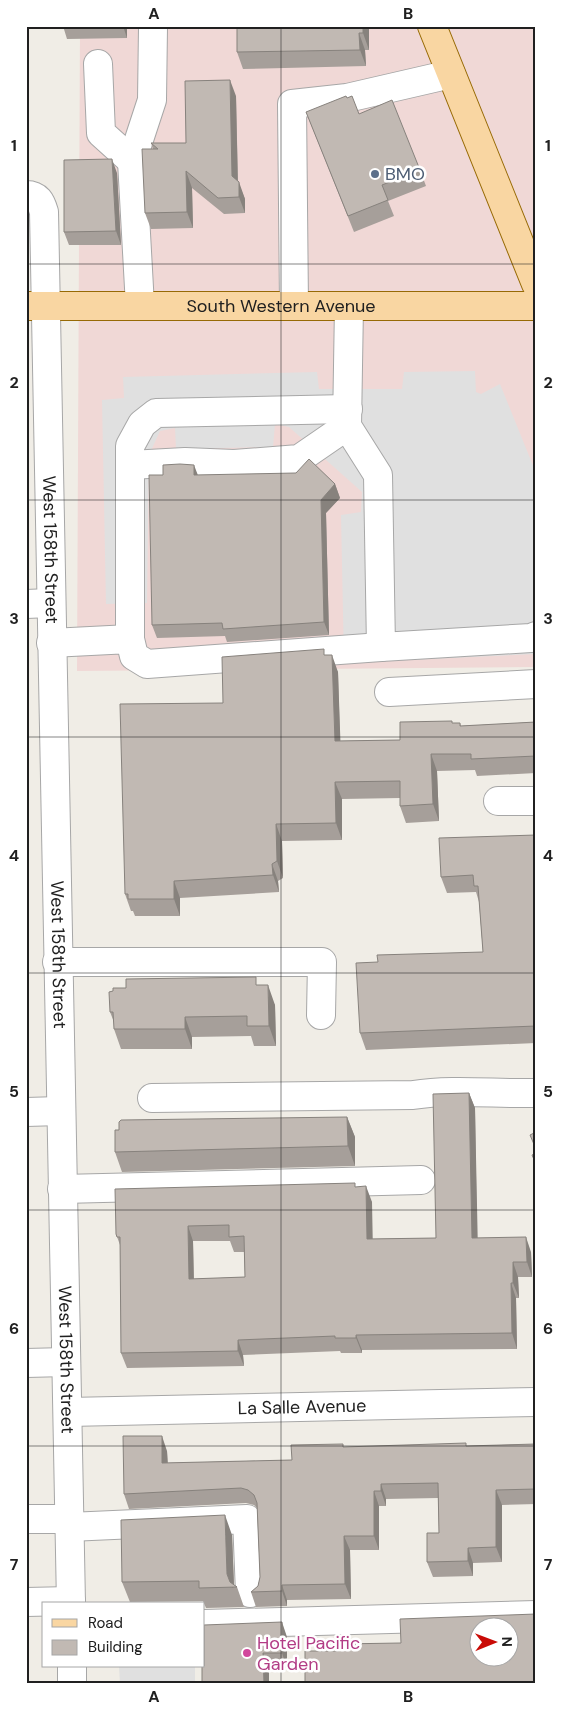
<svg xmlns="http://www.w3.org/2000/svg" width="562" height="1710" font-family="'DM Sans',sans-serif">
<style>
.commercial{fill:#f0d8d6}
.parking{fill:#e0e0e0}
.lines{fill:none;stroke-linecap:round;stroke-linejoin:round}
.minor-casing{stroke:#a7a7a7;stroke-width:30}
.major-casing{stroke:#976a05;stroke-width:30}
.minor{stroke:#fff;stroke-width:28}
.major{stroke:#f9d6a2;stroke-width:28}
.wall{fill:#a69f9a;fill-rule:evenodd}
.shaded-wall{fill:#87827d}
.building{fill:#c1b9b3;stroke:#87827d;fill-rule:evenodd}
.grid{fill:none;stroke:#202020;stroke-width:1;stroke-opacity:0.55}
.service-dot{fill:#5c6f8a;stroke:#fff;stroke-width:2}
.hotel-dot{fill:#d1479c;stroke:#fff;stroke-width:2}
.labels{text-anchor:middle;stroke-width:5;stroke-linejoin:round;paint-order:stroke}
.service-label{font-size:18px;fill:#4e5e75;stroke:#fff;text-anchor:start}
.street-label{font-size:18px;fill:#202020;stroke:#fff}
.hotel-label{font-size:18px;fill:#b23c85;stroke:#fff;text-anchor:start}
.neatline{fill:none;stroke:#202020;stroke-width:2}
.grid-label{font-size:16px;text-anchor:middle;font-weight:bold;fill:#202020}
</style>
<rect width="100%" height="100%" fill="#f0ede6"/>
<path class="commercial" d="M80 26H536V667L77 671Z"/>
<path class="parking" d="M475 371 476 392 481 394 500 384 536 473V654L344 663 341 515 361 512 362 492 289 427 275 424 273 447 176 449 175 428 160 431 149 455 147 603 106 604 102 400 124 398 123 377 317 372 319 389H402L404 372Z
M119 1666H195V1684H120Z"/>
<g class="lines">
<defs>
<g id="minor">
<path d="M98 64 101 133 132 161"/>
<path id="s1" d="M26 195C38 195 41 202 44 212L71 1604"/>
<path d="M140 306 132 161 152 100 153 27"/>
<path d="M294 306 292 104 347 98 451 74"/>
<path d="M349 306 347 426 378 475 381 647 531 638 536 636"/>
<path d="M130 465 185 462 234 464 299 459 347 426"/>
<path d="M26 604 50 603"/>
<path d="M130 639V446L142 424 156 413 348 409"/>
<path d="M51 643 130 639 134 656 147 664 381 647"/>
<path d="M389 692 536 684"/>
<path d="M498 801H536"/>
<path d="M57 962H322L321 1015"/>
<path d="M152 1098 413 1095C453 1089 495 1094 536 1093"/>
<path d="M26 1112 60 1111"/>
<path d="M62 1189 421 1180"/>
<path d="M26 1363 66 1362"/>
<path id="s2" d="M68 1412 536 1402"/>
<path d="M26 1519H69"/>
<path d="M69 1527 247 1519 250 1593"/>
<path d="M26 1602 71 1601"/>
<path d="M204 1624 536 1615"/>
<path d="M72 1666V1684"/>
</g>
<g id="major">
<path d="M432 26 536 284"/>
<path id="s3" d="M26 306H536"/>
</g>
</defs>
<use href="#minor" class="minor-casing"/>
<use href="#major" class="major-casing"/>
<use href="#minor" class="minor"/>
<use href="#major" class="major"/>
</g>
<path class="wall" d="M63 26H127V38L67 39Z
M237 26H369V50H365L366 66 243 69 237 52Z
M236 96 238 182 245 199V213L224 214 192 188 193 228 151 229 145 213 153 149 151 143H186Z
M306 112 359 114 420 170 426 186 388 201 394 216 354 232Z
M117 173 121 245H69L64 232Z
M198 475 335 484 340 498 326 513 329 635 227 642 225 636 157 638 152 625Z
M326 655 338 672 340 741 400 740 453 723H460L461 726 536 722V773L477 776 475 770 437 771 439 821 406 823 400 806V798L342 799V840L282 841 283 878 278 881 279 892 180 898V916H135L133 911H131L125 894 223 703Z
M536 835V1043L366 1050 360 1033 378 962 483 952 479 902 476 892 447 893 441 877Z
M259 985 275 1005 276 1046H254L251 1036 192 1037V1049H121L114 1029V1022L110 1012 113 991 126 988Z
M469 1093 475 1108 477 1238 531 1252 532 1277H518L519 1298H516L517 1349 362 1350V1353H341L340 1351 243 1355 244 1366 127 1368 121 1353 120 1245 116 1234 357 1187 372 1202V1239L436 1238ZM193 1241H230L234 1252H244L245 1277 194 1279Z
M347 1117 355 1137V1166L122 1172 115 1152Z
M536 1444V1504L502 1505V1562L473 1563V1576L433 1577 427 1562 439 1533 438 1498 386 1499V1506H379V1550H350L351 1599 287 1600V1606L256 1607 251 1592 258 1586 260 1577 257 1508 254 1505 246 1503 129 1509 124 1494 167 1451 168 1463 292 1460 344 1447 467 1446Z
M232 1535 234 1585 237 1587 244 1607 206 1608 203 1601 130 1602 122 1582Z
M287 1637V1668H269V1684H202Z"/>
<path class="shaded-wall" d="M123 26H127V38Z
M363 26H369V50L363 33Z
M359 33 365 50 366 66 360 50Z
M230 80 236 96 238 193 232 176Z
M112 159 117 173 121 245 116 231Z
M186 171 192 188 193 228 187 212Z
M239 182 245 199V213L239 197Z
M194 465 199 478 194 475Z
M335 484 340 498 326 513 329 635 324 622 321 500Z
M332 655 338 672 341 758 335 741Z
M431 754 437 771 439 821 433 804Z
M335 782 342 799V840L336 823Z
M276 824 282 841 283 878 277 861Z
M272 864 278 881 279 892 273 875Z
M174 881 180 898V916L174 899Z
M268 985 275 1005 276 1046 269 1026Z
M185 1017 192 1037V1049L185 1029Z
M469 1093 475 1108 478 1254 472 1238Z
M347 1117 355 1137V1166L348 1146Z
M366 1186 372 1202 373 1254 367 1239Z
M188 1226 193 1241 194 1294 189 1279Z
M526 1237 531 1252 532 1277 527 1262Z
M513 1262 518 1277 519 1298 513 1283Z
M511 1283 516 1298 517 1349 512 1333Z
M356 1335 362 1350V1353L356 1338Z
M238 1340 243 1355 244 1366 238 1351Z
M162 1436 167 1451 168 1478 162 1463Z
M381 1484 386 1499V1506L381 1491Z
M496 1490 502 1505V1562L496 1547Z
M374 1491 379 1506V1550L374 1536Z
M225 1515 232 1535 234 1587 232 1588 227 1574Z
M344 1536 350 1550 351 1599 345 1584Z
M468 1548 473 1563V1576L468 1561Z
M282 1585 287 1600V1606L282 1591Z
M282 1622 287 1637V1668L282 1653Z
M263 1653 269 1668V1684H264Z"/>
<path class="building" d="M237 26H363V33H359L360 50 237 52Z
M230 80 232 176 239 182V197L218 198 186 171 187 212 145 213 142 149H158L151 143H186L185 81Z
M346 96 347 98 352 96 359 114 392 100 420 170 382 185 388 200 348 216 306 112Z
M112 159 116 231 64 232V160Z
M309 459 335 484 321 500 324 622 223 629 222 623 152 625 149 475H163V465L180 464 194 465V475L296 473Z
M324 649V655H332L335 741 400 740V722L452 721V723H460V726L536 722V756L471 759V754H431L433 804 400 806V781L335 782 336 823 276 824 277 861 272 864 273 875 174 881V899H128V894H125L120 704 223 703 222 657Z
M536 835V1026L360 1033 356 963 378 962 377 955 483 952 478 886H474L473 875 441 877 439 838Z
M256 977V985H268L269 1026H247V1016L185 1017V1029H114L113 1012H110L109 992 113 991V988H126V979Z
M469 1093 472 1238 526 1237 527 1262H513V1283H511L512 1333 356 1335V1338H335V1336L238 1340V1351L121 1353 120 1237H117L116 1234 115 1189 355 1183V1187L366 1186 367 1239 436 1238 433 1094ZM229 1225V1237L244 1236 245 1277 189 1279 188 1226Z
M347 1117 348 1146 115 1152V1130H119V1122L121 1120Z
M536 1132V1149L530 1135Z
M536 1153V1164L532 1155Z
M123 1436H162V1463L292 1460 291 1445 343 1444V1447L466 1443V1446L536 1444V1489L496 1490V1547L468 1548V1561L427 1562V1533H439L438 1483 381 1484V1491H374V1536H344L345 1584 282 1585V1591L251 1592 258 1586 260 1577 257 1503 254 1495 248 1490 241 1488 124 1494Z
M225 1515 227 1574 230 1582 237 1587 199 1588V1581L122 1582 121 1520Z
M536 1614V1684H305V1651H339V1644L401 1643 400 1619ZM480 1628H510V1658H480Z
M282 1622V1653H263L264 1684H202V1666H204V1625Z"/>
<path class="grid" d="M281 26V1684M26 264H536M26 500H536M26 737H536M26 973H536M26 1210H536M26 1446H536"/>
<circle class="service-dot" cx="375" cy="174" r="5"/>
<circle class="hotel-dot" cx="247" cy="1653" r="5"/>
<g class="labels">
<g class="service-label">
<text x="385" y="180">BMO</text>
</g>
<g class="street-label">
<text dy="6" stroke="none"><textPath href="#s3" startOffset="255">South Western Avenue</textPath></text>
<text dy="6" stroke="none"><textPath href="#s1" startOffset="365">West 158th Street</textPath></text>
<text dy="6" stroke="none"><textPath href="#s1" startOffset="770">West 158th Street</textPath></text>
<text dy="6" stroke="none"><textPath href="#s1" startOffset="1175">West 158th Street</textPath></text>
<text dy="6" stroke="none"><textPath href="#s2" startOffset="234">La Salle Avenue</textPath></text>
</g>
<g class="hotel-label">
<text x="257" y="1649">Hotel Pacific<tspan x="257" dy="21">Garden</tspan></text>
</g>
</g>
<rect width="562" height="1710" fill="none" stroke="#ffffff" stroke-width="55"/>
<rect x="42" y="1602" width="162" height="65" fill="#ffffff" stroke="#a6a6a6"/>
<rect x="52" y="1619" width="25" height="8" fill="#f9d6a2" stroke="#a6a6a6"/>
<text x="88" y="1628" font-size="15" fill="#202020">Road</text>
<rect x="52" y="1640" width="25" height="15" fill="#c1b9b3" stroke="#a6a6a6"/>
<text x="88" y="1652" font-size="15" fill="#202020">Building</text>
<g transform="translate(494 1642) rotate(89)"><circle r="24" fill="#ffffff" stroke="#a6a6a6"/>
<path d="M0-4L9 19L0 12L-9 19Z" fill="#c90b06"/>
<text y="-8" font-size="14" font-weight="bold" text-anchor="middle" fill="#202020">N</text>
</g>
<rect x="28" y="28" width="506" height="1654" class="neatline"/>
<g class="grid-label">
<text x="154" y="19">A</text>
<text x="408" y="19">B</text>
<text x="14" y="151">1</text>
<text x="548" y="151">1</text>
<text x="14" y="388">2</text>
<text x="548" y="388">2</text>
<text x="14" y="624">3</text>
<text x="548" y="624">3</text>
<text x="14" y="861">4</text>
<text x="548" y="861">4</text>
<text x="14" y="1097">5</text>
<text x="548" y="1097">5</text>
<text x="14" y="1334">6</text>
<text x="548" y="1334">6</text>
<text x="14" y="1570">7</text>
<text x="548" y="1570">7</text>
<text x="154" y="1702">A</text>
<text x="408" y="1702">B</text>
</g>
</svg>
